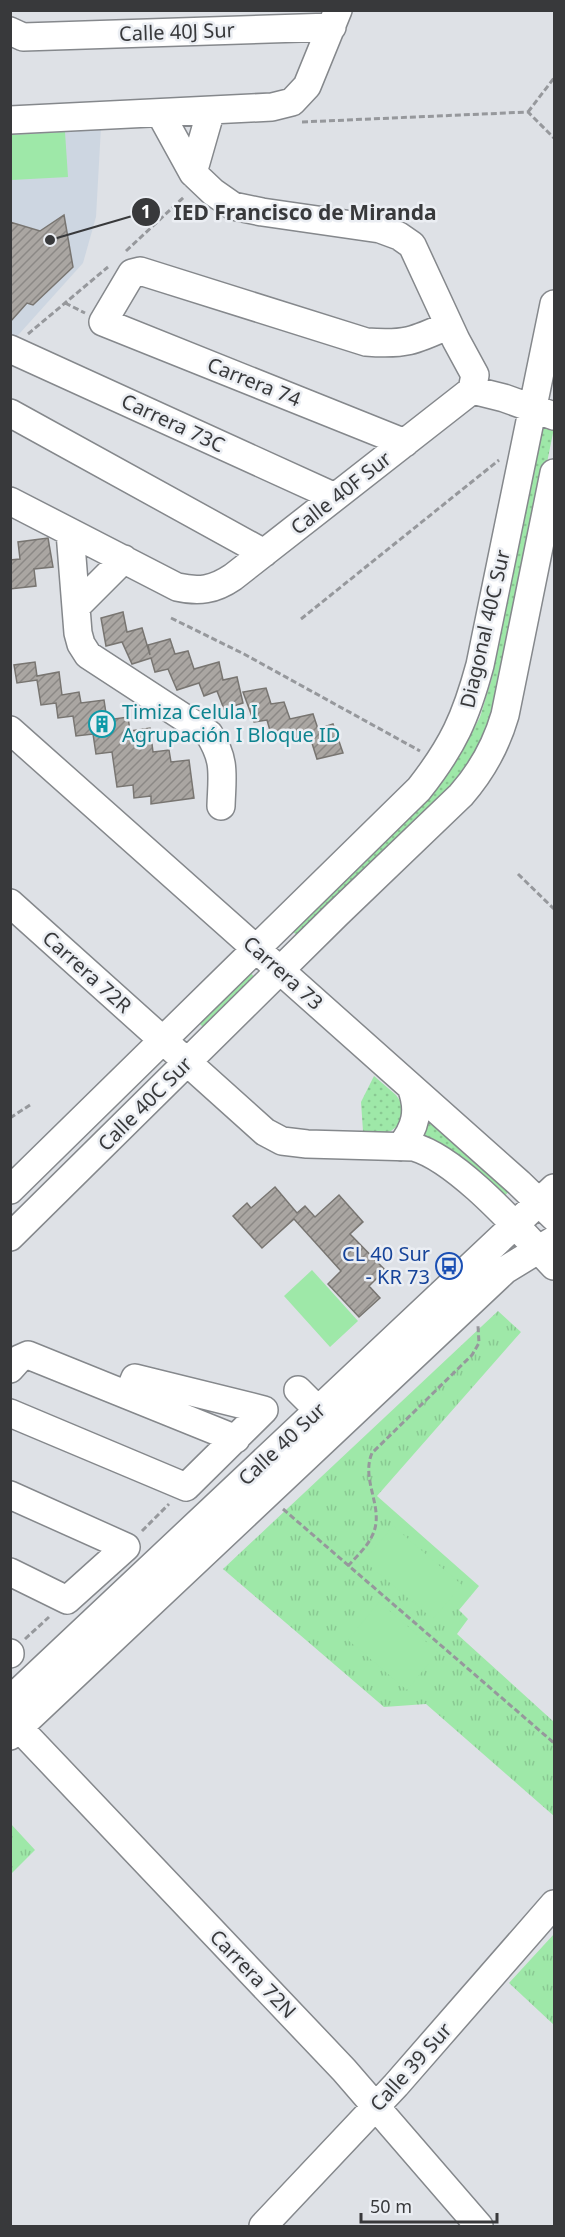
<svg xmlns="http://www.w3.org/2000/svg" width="565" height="2237" font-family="'Noto Sans',sans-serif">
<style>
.built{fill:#cdd6e1}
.grass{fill:url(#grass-dots)}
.park{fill:url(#park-tufts)}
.garden{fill:#9ee8a8}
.building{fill:url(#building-hatch);stroke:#787571;stroke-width:1.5}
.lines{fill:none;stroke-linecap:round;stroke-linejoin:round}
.minor-casing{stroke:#85888c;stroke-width:30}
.path{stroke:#96989c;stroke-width:3;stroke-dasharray:6 3;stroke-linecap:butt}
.minor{stroke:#fff;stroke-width:27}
.labels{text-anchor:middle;stroke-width:5;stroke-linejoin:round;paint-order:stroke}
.street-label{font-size:20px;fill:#38393b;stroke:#ebeef3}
.culture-label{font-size:20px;fill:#0d838f;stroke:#ebeef3;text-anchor:start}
.transit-label{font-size:20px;fill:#164399;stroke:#ebeef3;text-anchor:end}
.leader{fill:none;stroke:#38393b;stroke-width:2}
.callout-dot{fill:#38393b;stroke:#ebeef3;stroke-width:2}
.mark-label{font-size:18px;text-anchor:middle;font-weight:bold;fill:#fff}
.callout-label{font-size:21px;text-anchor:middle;font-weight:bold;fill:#38393b;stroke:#ebeef3;stroke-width:5;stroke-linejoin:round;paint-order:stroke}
</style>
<defs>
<pattern id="grass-dots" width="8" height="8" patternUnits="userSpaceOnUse" patternTransform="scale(1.5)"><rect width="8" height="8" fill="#9ee8a8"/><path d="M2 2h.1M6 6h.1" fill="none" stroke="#89c892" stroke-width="1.8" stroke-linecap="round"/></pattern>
<pattern id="park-tufts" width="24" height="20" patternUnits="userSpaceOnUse" patternTransform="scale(1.5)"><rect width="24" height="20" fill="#9ee8a8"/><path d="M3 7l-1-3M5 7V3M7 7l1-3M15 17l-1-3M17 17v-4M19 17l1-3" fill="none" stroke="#89c892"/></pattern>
<pattern id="building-hatch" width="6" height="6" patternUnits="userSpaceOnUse" patternTransform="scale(1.5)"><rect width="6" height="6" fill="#aaa6a2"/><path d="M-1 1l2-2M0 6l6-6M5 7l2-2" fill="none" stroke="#8b8885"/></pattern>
</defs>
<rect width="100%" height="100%" fill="#dee1e6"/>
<path class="built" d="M101 127 96 217 83 263 11 343V132Z"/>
<path class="grass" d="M542 427 554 428 503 682 490 722 473 757 449 788 424 816 299 937 291 930 439 783 462 752 480 717 492 678Z
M248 970 258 981 207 1031 197 1021Z
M374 1076 396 1095 403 1105 401 1123 391 1131 386 1132 363 1131 361 1102Z
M425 1115 513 1187 500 1201 418 1132Z"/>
<path class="park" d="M498 1311 521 1332 377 1496 479 1586 459 1610 468 1619 457 1634 554 1722V1816L426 1704 384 1707 223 1569Z
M11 1824 35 1850 11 1874Z
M554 1934V2025L509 1983Z"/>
<path class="garden" d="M65 132 68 177 11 180V135Z
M312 1270 358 1321 330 1347 284 1296Z
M393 1526 462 1585 433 1619 364 1561Z
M379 1602 438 1652 407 1690 348 1640Z"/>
<path class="building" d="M64 215 73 267 33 305 27 303 10 322V222L40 231Z
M48 538 53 567 34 569 36 586 10 589V560L20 559 18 542Z
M123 612 127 632 142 628 150 655 148 645 170 639 175 654 188 651 194 669 219 662 223 680 237 677 243 703 224 709 217 691 204 696 199 683 177 690 168 669 155 672 151 658 132 664 122 642 106 646 101 618Z
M35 662 37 676 59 672 62 695 79 692 81 703 104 700 107 720 128 717 130 731 150 728 153 752 169 750 171 762 189 760 194 798 151 804V796L134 798 133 785 117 787 112 752 96 754 93 734 76 736 73 716 58 718 56 703 41 705 37 680 17 683 14 665Z
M266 688 271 704 284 702 290 719 313 714 318 729 333 724 343 753 317 759 310 737 296 742 292 729 271 734 267 720 254 722 243 692Z
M275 1187 297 1213 305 1206 315 1217 339 1195 363 1222 350 1234 385 1270 369 1286 380 1298 359 1317 328 1284 341 1271 294 1219 262 1248 233 1216 247 1203 251 1208Z"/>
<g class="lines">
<defs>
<path id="minor" d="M10 31 23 37 332 27
M160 113 193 173 213 192 233 206 262 212 380 229 399 236 412 245 456 340 475 375 472 390
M10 120 272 107 292 102 307 86 338 10
M193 173 211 110
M10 349 335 497
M472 390 504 398 554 416
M10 413 264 553
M405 443 103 322 132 273 140 271 366 342C405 345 414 341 449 325
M10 501 177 587C199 592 214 590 233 577L472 390
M70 532 78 633 81 644 88 655 209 734C226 761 222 775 221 806
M76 607 124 559
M10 730 519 1183 554 1217
M10 903 265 1132 282 1141 307 1144 414 1147C459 1160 521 1232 554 1266
M400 1147C416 1128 420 1110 411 1087
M10 1190 419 789C453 746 466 717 480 665L554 304
M10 1237 338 913 461 795C482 771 496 746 505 715L554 473
M10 1369 19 1359 28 1355 236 1439
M298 1390 318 1410
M10 1413 186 1487 264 1410 135 1378 128 1395
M10 1495 126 1547 67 1600 10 1572
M10 1653V1654
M10 1700 554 1188
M11 1714 19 1728 344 2070 479 2226
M10 1736 505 1270 554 1240
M263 2226 396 2085 554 1904"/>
</defs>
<use href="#minor" class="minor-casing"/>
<path class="path" d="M528 112 554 78
M302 122 528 112 554 138
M126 251 185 196
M65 303 85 313
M28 334 108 267
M171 618 244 654 420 751
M301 619 499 460
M518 874 554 909
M10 1118 30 1105
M283 1509 554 1743
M142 1531 169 1504
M348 1566C356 1557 367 1547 372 1536 386 1509 360 1481 372 1453L472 1355 479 1343 478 1326
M25 1639 49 1617"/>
<use href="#minor" class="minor"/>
</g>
<defs>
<symbol id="building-ring" viewBox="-11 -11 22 22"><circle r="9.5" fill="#ebeef3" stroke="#0f9aa8" stroke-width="1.5"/><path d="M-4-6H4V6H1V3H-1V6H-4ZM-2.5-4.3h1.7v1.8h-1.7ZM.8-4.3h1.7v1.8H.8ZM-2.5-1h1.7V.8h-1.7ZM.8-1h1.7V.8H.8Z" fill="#0f9aa8"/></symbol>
<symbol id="bus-ring" viewBox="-11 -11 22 22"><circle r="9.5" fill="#ebeef3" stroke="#1a4fb4" stroke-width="1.5"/><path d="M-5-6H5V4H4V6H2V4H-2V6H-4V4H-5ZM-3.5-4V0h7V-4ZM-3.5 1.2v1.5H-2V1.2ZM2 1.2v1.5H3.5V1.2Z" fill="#1a4fb4"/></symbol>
</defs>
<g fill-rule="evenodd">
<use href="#building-ring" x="87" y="709" width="30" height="30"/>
<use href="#bus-ring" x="434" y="1251" width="30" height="30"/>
</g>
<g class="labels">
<g class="street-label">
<text transform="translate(177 32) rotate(-2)" y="7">Calle 40J Sur</text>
<text transform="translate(254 382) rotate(22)" y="7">Carrera 74</text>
<text transform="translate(173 423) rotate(25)" y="7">Carrera 73C</text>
<text transform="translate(341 493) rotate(-38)" y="7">Calle 40F Sur</text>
<text transform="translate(485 629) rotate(-77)" y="7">Diagonal 40C Sur</text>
<text transform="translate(87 972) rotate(42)" y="7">Carrera 72R</text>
<text transform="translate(283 973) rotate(42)" y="7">Carrera 73</text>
<text transform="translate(145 1104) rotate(-45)" y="7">Calle 40C Sur</text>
<text transform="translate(282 1444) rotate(-43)" y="7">Calle 40 Sur</text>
<text transform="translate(253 1974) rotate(46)" y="7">Carrera 72N</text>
<text transform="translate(411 2067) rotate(-48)" y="7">Calle 39 Sur</text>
</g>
<g class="culture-label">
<text x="122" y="719">Timiza Celula I<tspan x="122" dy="23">Agrupación I Bloque ID</tspan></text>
</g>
<g class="transit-label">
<text x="430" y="1261">CL 40 Sur<tspan x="430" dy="23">- KR 73</tspan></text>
</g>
</g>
<path class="leader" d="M50 240L146 212"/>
<g class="callout-dot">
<circle cx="50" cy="240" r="6"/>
<circle cx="146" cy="212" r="15"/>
</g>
<g class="mark-label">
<text x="146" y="218">1</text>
</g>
<g class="callout-label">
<text x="305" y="220">IED Francisco de Miranda</text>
</g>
<rect width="565" height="2237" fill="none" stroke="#38393b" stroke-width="24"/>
<path d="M361 2213v9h136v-9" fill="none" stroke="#38393b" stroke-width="3"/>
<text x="370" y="2213" font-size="18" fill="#38393b" stroke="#ebeef3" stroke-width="4.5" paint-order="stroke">50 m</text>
</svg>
